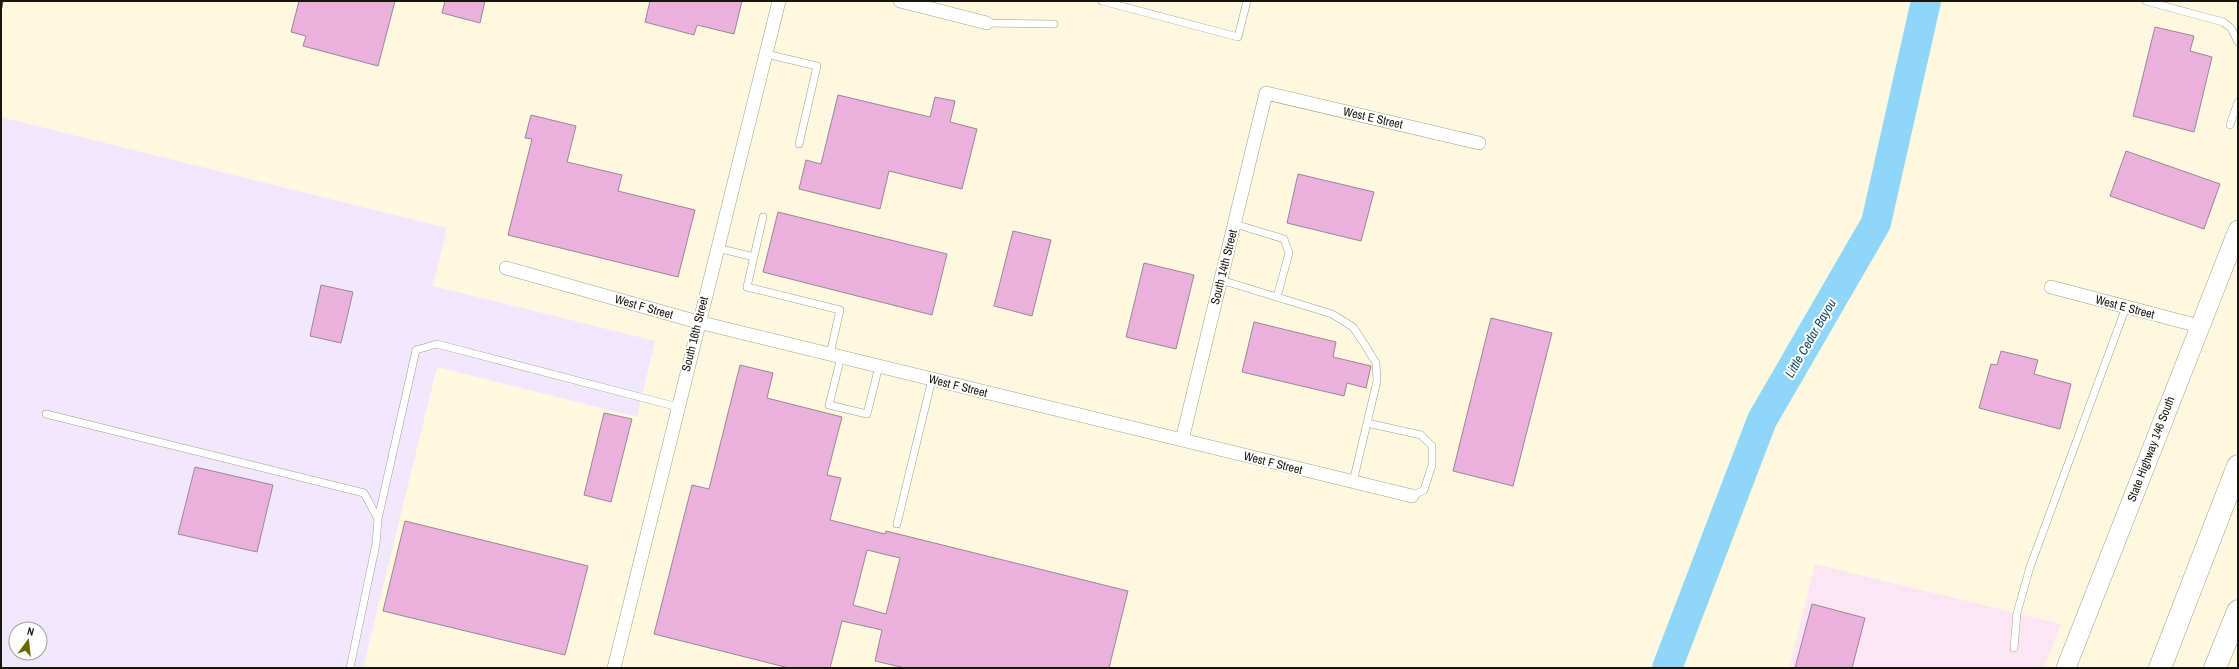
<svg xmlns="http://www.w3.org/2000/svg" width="2239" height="669" font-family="'Archivo Narrow',sans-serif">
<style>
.commercial{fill:#fce6f4}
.industrial{fill:#f2e8fe;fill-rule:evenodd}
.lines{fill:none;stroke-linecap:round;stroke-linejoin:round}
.river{stroke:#8fd6f9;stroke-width:30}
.building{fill:#eab1dc;stroke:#9b8695;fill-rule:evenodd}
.service-casing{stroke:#a49f88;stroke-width:8}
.minor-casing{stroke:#a49f88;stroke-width:14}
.secondary-casing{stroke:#a49f88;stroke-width:20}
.motorway-casing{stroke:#a49f88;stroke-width:23}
.service{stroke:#fff;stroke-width:7}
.minor{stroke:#fff;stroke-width:13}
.secondary{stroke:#fff;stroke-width:19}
.motorway{stroke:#fff;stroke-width:22}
.rail{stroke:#5c594b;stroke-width:3}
.labels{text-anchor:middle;stroke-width:4;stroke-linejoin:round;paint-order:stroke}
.street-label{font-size:12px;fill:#17150c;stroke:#fff}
.water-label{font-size:13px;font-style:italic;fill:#114c63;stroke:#fff}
</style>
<rect width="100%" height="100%" fill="#fdf8df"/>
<path class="commercial" d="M1815 564 2061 624 2044 668H1789Z"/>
<path class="industrial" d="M1 117 447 228 433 286 655 341 637 417 437 367 363 668H1ZM16 629H40V653H16Z"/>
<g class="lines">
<path class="river" d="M1667 668 1762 420 1876 223 1926 1"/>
</g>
<path class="building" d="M299 1H395L378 66 303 46 306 36 291 32Z
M445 1H485L480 23 442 13Z
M650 1H742L734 34 697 25 694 35 645 22Z
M2155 27 2194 36 2190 51 2212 57 2194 132 2133 116Z
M838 95 930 117 935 97 955 101 950 122 977 129 962 189 889 171 880 209 799 189 806 160 821 164Z
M531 115 576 126 567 162 622 175 618 191 695 210 678 277 508 235 532 139 525 138Z
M2126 151 2220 184 2204 229 2110 196Z
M1298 174 1374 192 1361 241 1287 223Z
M778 212 947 254 932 315 763 272Z
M1013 231 1051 240 1032 316 994 306Z
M1144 263 1194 275 1176 349 1126 337Z
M321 285 353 292 341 343 310 336Z
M1491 318 1552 333 1513 486 1453 471Z
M1254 322 1336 342 1333 357 1371 366 1366 388 1347 383 1344 396 1242 372Z
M2001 351 2038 360 2034 374 2071 384 2060 429 1979 408 1991 364 1997 365Z
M740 365 773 373 767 398 842 417 827 475 841 478 830 520 885 534 886 531 1128 591 1109 668H905L875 661 882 630 842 621 830 668H789L654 634 692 485 709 489ZM867 550 900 558 886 614 853 605Z
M604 413 632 419 611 502 584 495Z
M195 467 273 485 257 552 178 534Z
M405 521 588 566 565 655 383 611Z
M1812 604 1865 618 1852 668H1795Z"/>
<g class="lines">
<defs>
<path id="service" d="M1102 1 1238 37 1247 1
M2146 1 2223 22 2231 28 2238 42
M987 23 1054 24
M766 54 817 66 799 144
M2230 125 2238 102
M763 217 747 287 840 310 830 354
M1235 224 1284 239 1289 253 1277 297
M717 248 754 257
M1221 280 1332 314 1353 327 1365 345 1376 363 1377 381 1353 482
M841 357 829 405 867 414 879 366
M46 414 364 493 378 519 376 544 350 668
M1367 423 1421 435 1432 446V465L1424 490 1412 496
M378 519 416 350 437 344 678 407
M897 524 932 379
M2014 648 2017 613 2030 567 2126 307"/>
<path id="minor" d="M900 1 987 23
M506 268 698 322 1412 496
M2051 287 2199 326
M1182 440 1266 93 1479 143
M614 668 779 1"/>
<path id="secondary" d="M2066 668 2238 230"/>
<path id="motorway" d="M2160 668 2238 466
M2215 668 2238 611"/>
</defs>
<use href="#service" class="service-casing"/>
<use href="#minor" class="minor-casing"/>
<use href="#secondary" class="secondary-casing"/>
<use href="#motorway" class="motorway-casing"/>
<use href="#service" class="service"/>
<use href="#minor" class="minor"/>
<use href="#secondary" class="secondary"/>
<use href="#motorway" class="motorway"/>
<path class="rail" d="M1 7 2 1"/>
</g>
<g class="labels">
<g class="street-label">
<text transform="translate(1373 118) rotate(13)" y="4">West E Street</text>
<text transform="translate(1224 267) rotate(-76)" y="4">South 14th Street</text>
<text transform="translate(644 307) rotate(16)" y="4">West F Street</text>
<text transform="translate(2125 307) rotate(15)" y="4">West E Street</text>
<text transform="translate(695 334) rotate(-76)" y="4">South 16th Street</text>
<text transform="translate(958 386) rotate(14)" y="4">West F Street</text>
<text transform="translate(2151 449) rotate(-69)" y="4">State Highway 146 South</text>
<text transform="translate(1273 463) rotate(14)" y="4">West F Street</text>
</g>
<g class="water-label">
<text transform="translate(1810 338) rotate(-60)" y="5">Little Cedar Bayou</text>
</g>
</g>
<rect width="2239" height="669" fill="none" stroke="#17150c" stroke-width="4"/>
<g transform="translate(28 641) rotate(15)"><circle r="19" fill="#ffffff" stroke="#a2a19e"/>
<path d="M0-3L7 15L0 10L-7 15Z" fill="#696803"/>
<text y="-6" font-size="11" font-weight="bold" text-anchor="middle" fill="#17150c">N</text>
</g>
</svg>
